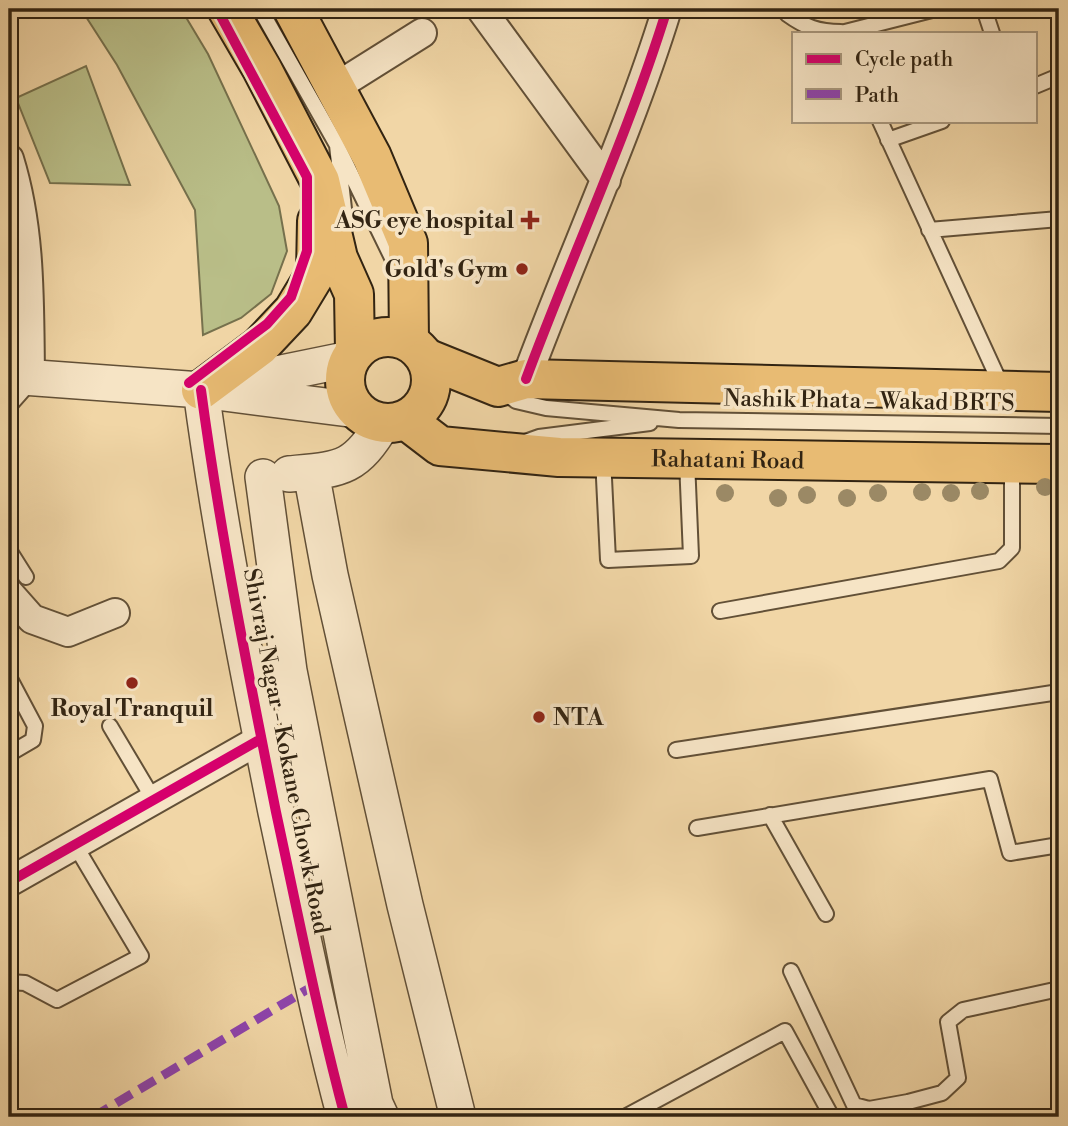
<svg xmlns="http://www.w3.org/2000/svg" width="1068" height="1126" font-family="'Libre Bodoni',serif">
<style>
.green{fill:#b9be88;stroke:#76714d;stroke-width:2}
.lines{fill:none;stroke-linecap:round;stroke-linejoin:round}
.service-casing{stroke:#625037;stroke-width:18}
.minor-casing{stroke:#625037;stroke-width:32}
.tertiary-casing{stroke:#625037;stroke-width:38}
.primary-casing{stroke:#322412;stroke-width:42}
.service{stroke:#f6e4c5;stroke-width:14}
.minor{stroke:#f6e4c5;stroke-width:28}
.tertiary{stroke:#f6e4c5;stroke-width:35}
.primary{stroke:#e8bb73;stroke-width:38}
.quiet{stroke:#8e44ad;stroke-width:9;stroke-dasharray:18 9;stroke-linecap:butt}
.cycleway-casing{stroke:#f6e4c5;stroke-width:15}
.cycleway{stroke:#d6006c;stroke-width:10}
.tree{fill:#9b8965}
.poi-dot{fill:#8f2418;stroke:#f6e4c5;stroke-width:2.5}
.labels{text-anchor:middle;stroke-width:7;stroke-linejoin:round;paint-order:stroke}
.poi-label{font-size:23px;font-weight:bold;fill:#322412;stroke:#f6e4c5;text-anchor:end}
.street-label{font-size:23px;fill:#322412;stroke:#f6e4c5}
</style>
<rect width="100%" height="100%" fill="#f1d6a6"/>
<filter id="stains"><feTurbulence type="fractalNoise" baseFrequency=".00286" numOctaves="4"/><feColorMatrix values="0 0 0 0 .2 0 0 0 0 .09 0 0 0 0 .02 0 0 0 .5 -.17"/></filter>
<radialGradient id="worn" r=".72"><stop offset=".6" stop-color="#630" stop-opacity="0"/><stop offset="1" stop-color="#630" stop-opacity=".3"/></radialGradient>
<path class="green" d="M81 9H181L208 54 279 206 287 251 271 294 241 318 203 335 195 210 117 65Z
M86 66 130 185 50 183 16 98Z"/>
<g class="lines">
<defs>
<path id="service" d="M260 9 337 145
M785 9 787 14C805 27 818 32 841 32
M984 9 992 33
M841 33 936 9
M1035 86 1059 76
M880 121 1002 387
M888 140 942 121
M344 209 337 145 396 266
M929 230 1059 219
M502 390 516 401 546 408 679 420 1059 426
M9 406 32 380
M525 442 539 437 650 423
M603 458 608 560 691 556 687 461
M9 550 26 577
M720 611 999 561 1012 548V464
M9 677 35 726 33 740 9 754
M110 726 154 800
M676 750 1059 692
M770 815 826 914
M697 828 990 779 1010 853 1059 845
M791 971 854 1105 869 1109 908 1102 942 1093 958 1078 948 1022 963 1010 1059 989
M9 982 25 983 57 1000 141 956 75 845
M625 1117 785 1031 832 1117"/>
<path id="minor" d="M481 9 606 180
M336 87 422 33
M9 159C31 230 29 303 30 376
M526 379C572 255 628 135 667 9
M9 593 32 619 68 632 115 613
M9 882 261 739"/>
<path id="tertiary" d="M9 376 201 390 357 410
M228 384 350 359
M201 390C220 532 248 672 276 812 298 914 318 1016 345 1117
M311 472 330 575 405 905 458 1117
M289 474C341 469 355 470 383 423
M263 477 289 671 375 1104 381 1117"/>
<g id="primary">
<path d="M227 9 262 69 320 181 338 258 354 294 355 351"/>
<path d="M293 9 372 157 408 243 409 341"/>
<circle cx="388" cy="380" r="43"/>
<path d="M426 358 498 387 526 379 1059 392"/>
<path d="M201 390 260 346 293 311 316 273 317 221"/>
<path id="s1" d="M406 420 440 446 559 457 1059 464"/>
</g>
</defs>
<use href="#service" class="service-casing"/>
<use href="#minor" class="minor-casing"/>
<use href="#tertiary" class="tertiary-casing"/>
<use href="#primary" class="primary-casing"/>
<use href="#service" class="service"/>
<use href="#minor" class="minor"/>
<use href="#tertiary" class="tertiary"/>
<use href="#primary" class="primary"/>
<path class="quiet" d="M93 1117 313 986"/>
<defs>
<path id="cycleway" d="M526 379C572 255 628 135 667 9
M189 383 267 324 291 297 307 251V177L217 9
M201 390C220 532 248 672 276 812 298 914 318 1016 345 1117
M9 882 261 739"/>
</defs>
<use href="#cycleway" class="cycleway-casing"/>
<use href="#cycleway" class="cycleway"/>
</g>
<g class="tree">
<circle cx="1045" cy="487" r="9"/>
<circle cx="980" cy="491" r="9"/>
<circle cx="922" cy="492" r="9"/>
<circle cx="725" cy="493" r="9"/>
<circle cx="878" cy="493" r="9"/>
<circle cx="951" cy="493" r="9"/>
<circle cx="807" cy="495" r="9"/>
<circle cx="778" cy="498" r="9"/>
<circle cx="847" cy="498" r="9"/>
</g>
<g class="poi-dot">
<path d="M526.5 209.5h7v7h7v7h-7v7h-7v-7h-7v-7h7z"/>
<circle cx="522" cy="269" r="7"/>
<circle cx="132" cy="683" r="7"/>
<circle cx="539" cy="717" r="7"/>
</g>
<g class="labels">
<g class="poi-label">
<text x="514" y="228">ASG eye hospital</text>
<text x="508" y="277">Gold's Gym</text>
<text x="132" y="716" text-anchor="middle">Royal Tranquil</text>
<text x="553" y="725" text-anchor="start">NTA</text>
</g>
<g class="street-label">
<text transform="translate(869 400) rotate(1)" y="8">Nashik Phata - Wakad BRTS</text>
<text dy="8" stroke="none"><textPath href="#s1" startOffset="331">Rahatani Road</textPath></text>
<text transform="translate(287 751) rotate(79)" y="8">Shivraj Nagar - Kokane Chowk Road</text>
</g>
</g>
<rect width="1068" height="1126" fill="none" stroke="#f1d6a6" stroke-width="35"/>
<rect x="10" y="10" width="1047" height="1105" fill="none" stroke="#322412" stroke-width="3.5"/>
<rect x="18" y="18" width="1033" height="1091" fill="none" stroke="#322412" stroke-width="2"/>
<rect x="792" y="32" width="245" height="91" fill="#f6e4c5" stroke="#a8977d" stroke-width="2"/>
<rect x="806" y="54" width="35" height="10" fill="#d6006c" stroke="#a8977d" stroke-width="2"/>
<text x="855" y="66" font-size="21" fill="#322412">Cycle path</text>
<rect x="806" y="89" width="35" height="10" fill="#8e44ad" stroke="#a8977d" stroke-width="2"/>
<text x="855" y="102" font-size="21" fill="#322412">Path</text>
<rect width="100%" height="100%" filter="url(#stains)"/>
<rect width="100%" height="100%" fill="url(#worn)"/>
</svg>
